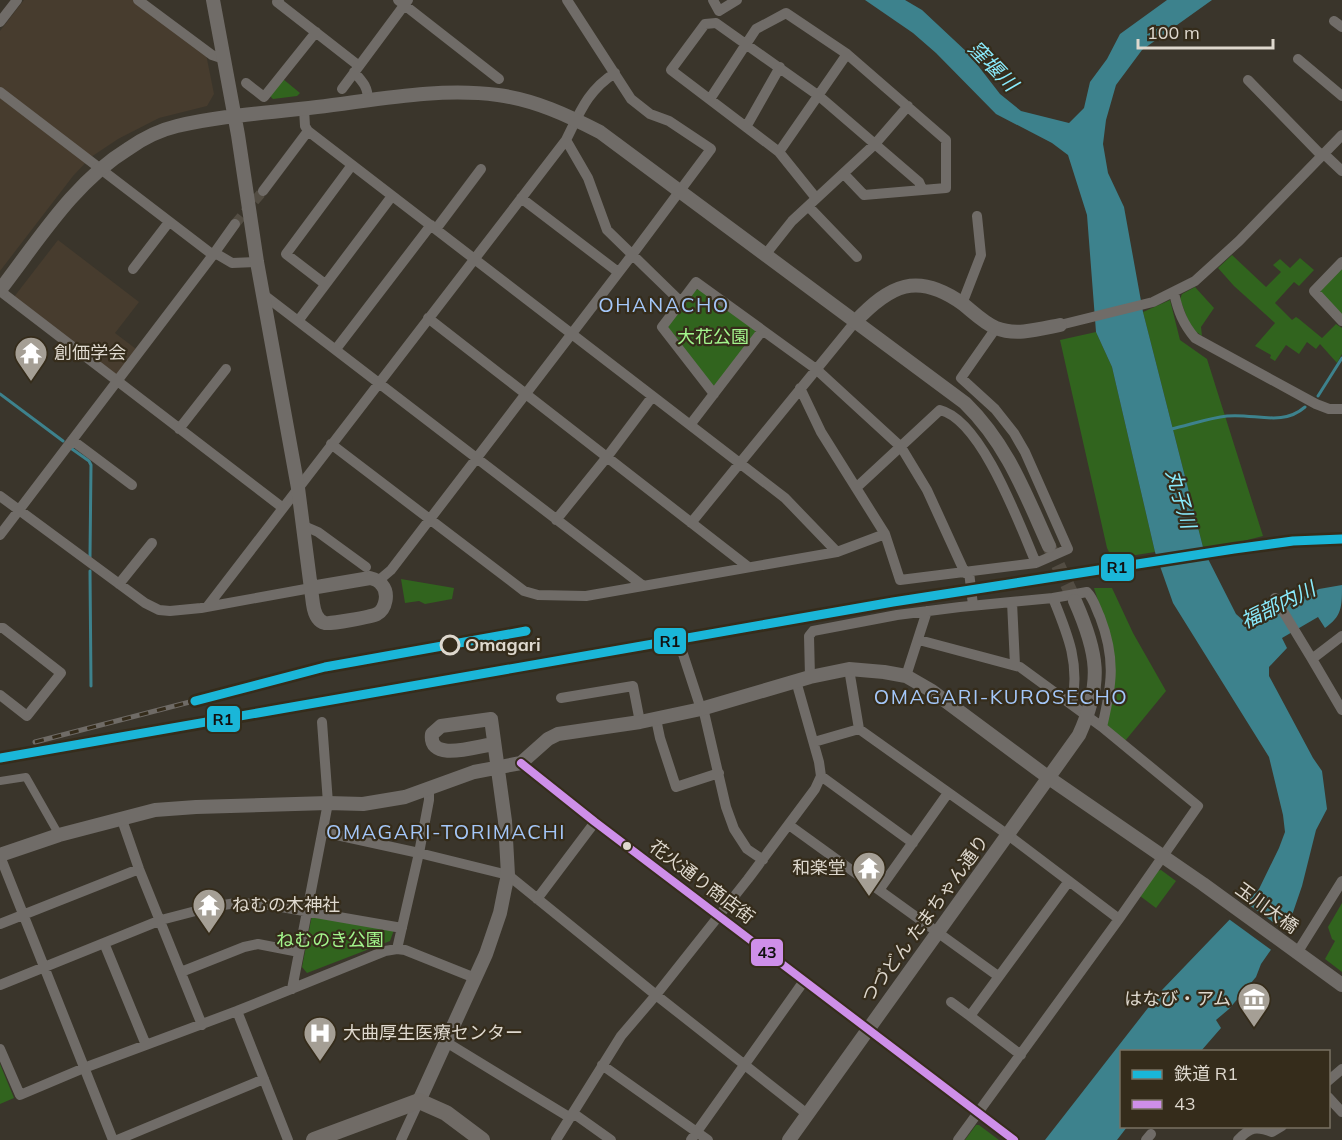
<svg xmlns="http://www.w3.org/2000/svg" width="1342" height="1140" font-family="Mulish,'Noto Sans JP',sans-serif">
<style>
.commercial{fill:#473c2e}
.green{fill:#31641e}
.water{fill:#3d828d}
.pier{fill:#3a352b}
.lines{fill:none;stroke-linecap:round;stroke-linejoin:round}
.stream{stroke:#3d828d;stroke-width:3}
.minor-tunnel{stroke:#534d43;stroke-width:10;stroke-dasharray:10 5;stroke-linecap:butt}
.tertiary-tunnel{stroke:#534d43;stroke-width:14;stroke-dasharray:14 7;stroke-linecap:butt}
.pedestrian{stroke:#706c68;stroke-width:8}
.minor{stroke:#706c68;stroke-width:10}
.tertiary{stroke:#706c68;stroke-width:14}
.primary{stroke:#706b66;stroke-width:16}
.rail-casing{stroke:#6f6b66;stroke-width:5}
.rail{stroke:#352c1b;stroke-width:3;stroke-dasharray:9;stroke-linecap:butt}
.bus-1-casing{stroke:#352c1b;stroke-width:12}
.bus-1{stroke:#ce8fe9;stroke-width:8}
.rail-1-casing{stroke:#352c1b;stroke-width:14}
.rail-1{stroke:#1ab6d8;stroke-width:9}
.stop-dot{fill:#352c1b;stroke:#ded8ce;stroke-width:3}
.bus-dot{fill:#ded8ce;stroke:#352c1b;stroke-width:2}
.labels{text-anchor:middle;stroke-width:4.5;stroke-linejoin:round;paint-order:stroke}
.park-label{font-size:18px;fill:#a3f58c;stroke:#352c1b}
.poi-label{font-size:18px;fill:#ded8ce;stroke:#352c1b;text-anchor:start}
.stop-label{font-size:18px;font-weight:bold;fill:#ded8ce;stroke:#352c1b;text-anchor:start}
.street-label{font-size:18px;fill:#ded8ce;stroke:#352c1b}
.water-label{font-size:20px;font-style:italic;fill:#8aecfe;stroke:#352c1b}
.neighbourhood-label{font-size:20px;letter-spacing:1.5px;fill:#a4c7f9;stroke:#352c1b}
.line-badge{stroke:#352c1b;stroke-width:2}
.pale-badge-label{font-size:16px;text-anchor:middle;font-weight:bold;fill:#111}
</style>
<rect width="100%" height="100%" fill="#3a352b"/>
<path class="commercial" d="M24 0H133L206 54 214 94 207 106 159 118 118 139 91 157 73 176 0 271V31Z
M58 240 139 302 115 333 136 349 116 375 14 297Z"/>
<path class="green" d="M283 79 300 93 297 96 273 99 270 96Z
M1232 255 1266 287 1281 272 1273 265 1280 259 1290 268 1300 258 1314 270 1299 286 1294 282 1275 303 1292 320 1296 317 1299 319 1322 338 1336 324 1342 328V354L1337 363 1320 344 1316 349 1307 342 1299 354 1286 345 1275 361 1270 358 1271 355 1255 346 1275 323 1234 286 1218 268Z
M1342 267V313L1341 314 1320 291Z
M1195 287 1214 308 1201 327 1202 336 1191 328 1180 299 1182 294Z
M700 289 755 330 756 334 716 385 711 386 669 331 668 325 695 290Z
M1170 300 1180 340 1207 359 1263 536 1204 551 1143 312Z
M1096 332 1112 367 1155 552 1117 558 1111 556 1107 548 1060 340Z
M401 579 454 588 452 599 425 604 419 601 405 603Z
M1094 588H1112L1133 633 1166 691 1125 741 1107 727 1110 637Z
M1161 870 1176 881 1156 908 1140 896 1157 871Z
M1342 903V972L1325 959 1335 941 1332 939 1328 927Z
M312 915 394 930 390 941 307 973 302 967Z
M0 1064 14 1098 0 1104Z
M976 1125H979L999 1140H965Z"/>
<path class="water" d="M865 0H905L922 10 969 54 1000 94 1021 111 1069 123 1084 108 1090 82 1107 59 1120 34 1167 0H1212L1142 50 1116 85 1106 120 1103 144 1108 173 1124 207 1143 312 1204 551 1236 614 1246 623 1260 619 1319 589 1342 585C1342 607 1342 616 1325 628L1318 617 1282 638 1287 648 1269 667V676L1313 758 1322 771 1327 809 1316 830 1302 886 1289 924 1261 964 1256 977 1229 1009 1216 1020 1221 1028 1201 1051 1122 1052V1126L1127 1127 1117 1140H1045L1162 990 1259 889 1279 848 1285 832 1283 815 1269 757 1173 603 1155 552 1112 367 1096 332 1087 215 1068 155 1052 143 996 114 936 53 913 33Z"/>
<path class="pier" d="M1242 900 1287 932 1274 952 1226 917Z"/>
<g class="lines">
<path class="stream" d="M0 394 63 441
M1318 396 1342 358
M1171 429C1189 425 1209 418 1227 416 1255 413 1282 427 1305 407
M72 449 89 461 91 465 90 557
M90 571 91 686"/>
<path class="minor-tunnel" d="M235 224 263 191"/>
<path class="tertiary-tunnel" d="M1049 546 1075 601"/>
<path class="pedestrian" d="M0 781 26 777 59 835"/>
<path class="minor" d="M138 0 212 55 224 59
M279 0 277 2 359 66
M398 0 499 79
M713 0 719 11 737 0
M1334 21 1342 27
M0 22 17 0
M1298 59 1342 96
M354 72C363 82 368 87 368 101
M1248 80 1322 156
M246 83 264 97 316 32
M342 89 408 0
M0 92 213 255
M710 99 756 29 786 13 847 54 946 140V188L864 195 844 174
M746 127 780 67
M308 131 785 498 837 552
M566 140 588 178 607 230 681 302 662 327 714 394
M779 152 847 54
M1324 154 1342 171
M263 191 308 131 305 126 304 109
M521 198 618 272
M816 198 779 152 671 70 705 24 716 23 819 96 919 182 922 189
M808 206 857 257
M436 229 481 169
M215 253 232 263 257 262
M765 255 792 221 875 144 908 106
M1342 262 1314 291 1342 321
M133 269 169 222
M325 284 286 254 352 165
M0 291 283 508
M1174 293C1178 311 1183 324 1195 338L1316 404 1329 409H1342
M264 295 642 585
M681 302 696 282 816 369 901 447 927 490 965 573
M962 304 981 255 977 216
M428 318 747 566
M298 321 392 196
M1060 325 1153 302 1195 281 1239 241 1342 135
M336 349 431 225
M800 388 821 432 885 534 900 580 1036 563
M690 425 762 331
M179 429 226 369
M72 440 132 485
M331 444 524 591 538 595 586 596 837 552 885 534
M857 487 940 410C982 420 1020 526 1036 563L1068 549 1025 452 1014 433 995 409 961 378 996 328
M0 496 145 603 159 610 170 611 201 608 311 588
M556 520 607 457 652 397
M691 523 855 322
M304 526 318 532 366 567
M0 535 213 255 235 224
M969 572 973 605
M378 581 391 570 632 255 711 149 669 121 650 114 631 99 567 0
M119 584 152 543
M1275 598 1312 659
M1012 602 1015 665
M207 607 566 140C580 112 588 90 615 73
M0 628H3L61 673 27 716 0 695
M1342 636 1312 659 1342 710
M919 640 1020 667 1102 727 1198 806 1119 919 958 1140
M683 654 701 709
M849 669 859 729 1008 835 1119 919
M906 676 927 611
M810 677 809 636 813 631 897 615 960 607 1053 598
M561 698 633 686 640 722
M1072 704C1080 663 1068 635 1053 598L1087 592C1094 599 1096 609 1100 617 1116 659 1112 685 1102 727
M703 708 726 807 734 829 747 849 763 860
M656 719 660 738 676 787 719 773
M814 742 859 729
M521 763 595 822 1014 1140
M821 776 913 843
M122 820 139 869 202 1025
M789 825 998 976
M323 832 419 853 508 875 656 995 807 1114
M0 856 113 1140
M879 890 948 793
M537 899 595 822
M0 924 139 869
M104 943 146 1045
M397 949 419 853 429 800V787
M1297 953 1342 881
M181 972 244 947 258 944 299 952
M0 985 161 920 211 907 236 903 264 904 402 928
M292 989 328 803 322 722
M951 1002 970 1016
M237 1011 288 1140
M446 1042 569 1117
M0 1049 20 1095 84 1068 237 1011 385 951 397 949 405 950 475 978
M1021 1055 970 1016 1069 881
M602 1065 708 1140
M1328 1081 1342 1069
M1328 1097 1342 1112
M573 1113 611 1140
M117 1140 264 1079
M401 1140 419 1101
M556 1140 621 1036 656 995 748 879 815 789 821 776 819 762 796 681
M691 1140 804 981
M1146 1140 1151 1134
M1238 1140C1250 1127 1256 1126 1272 1132L1282 1126"/>
<path class="tertiary" d="M213 0 238 135 257 262 298 488 313 604C314 611 317 621 325 623 331 624 371 617 377 614 386 609 389 593 382 585 379 581 375 579 370 578L311 588
M0 290C38 241 74 182 128 149 142 139 160 130 177 126 223 115 270 113 317 107 376 100 438 87 498 95 535 100 567 115 600 132L965 403C1007 444 1025 493 1049 546
M855 322C890 285 917 271 963 304 973 312 984 323 996 328 1016 336 1040 329 1060 325
M0 855 59 835 155 810 196 807 328 803 363 804 405 797 474 772 521 763 548 739 558 734 640 722 701 709 810 677 849 669 884 672 906 676 932 691 1049 778 1203 884 1342 985
M419 1101 486 954 500 913 505 888 508 875 505 821 491 719 441 726 432 734C428 763 477 746 494 744
M789 1140 1079 735C1103 682 1098 653 1075 601"/>
<path class="primary" d="M314 1140 419 1101 446 1113 482 1140"/>
<defs>
<path id="rail" d="M35 742 325 667 526 631"/>
</defs>
<use href="#rail" class="rail-casing"/>
<use href="#rail" class="rail"/>
<defs>
<path id="bus-1" d="M521 763 595 822 1014 1140"/>
</defs>
<use href="#bus-1" class="bus-1-casing"/>
<use href="#bus-1" class="bus-1"/>
<defs>
<path id="rail-1" d="M195 701 325 667 526 631
M0 758 893 602 1234 549 1293 541 1342 539"/>
</defs>
<use href="#rail-1" class="rail-1-casing"/>
<use href="#rail-1" class="rail-1"/>
</g>
<defs>
<symbol id="temple-pin" viewBox="-11 -11 22 30"><path d="M0 17L-7.5 6A9.5 9.5 0 1 1 7.5 6Z" fill="#a59f95" stroke="#352c1b"/><path d="M0-6L5-2H3V0L6.5 2.5H4V6H1.5V3h-3V6H-4V2.5H-6.5L-3 0V-2H-5Z" fill="#fff"/></symbol>
<symbol id="museum-pin" viewBox="-11 -11 22 30"><path d="M0 17L-7.5 6A9.5 9.5 0 1 1 7.5 6Z" fill="#a59f95" stroke="#352c1b"/><path d="M0-6L6-3V-2H-6V-3ZM-5-1h2V3h-2ZM-1-1h2V3h-2ZM3-1h2V3H3ZM-6 4H6V6H-6Z" fill="#fff"/></symbol>
<symbol id="hospital-pin" viewBox="-11 -11 22 30"><path d="M0 17L-7.5 6A9.5 9.5 0 1 1 7.5 6Z" fill="#a59f95" stroke="#352c1b"/><path d="M-5-5h3v3.5h4V-5h3V5h-3V1.5h-4V5h-3Z" fill="#fff"/></symbol>
</defs>
<g fill-rule="evenodd">
<use href="#temple-pin" x="12" y="334" width="38" height="52"/>
<use href="#temple-pin" x="850" y="849" width="38" height="52"/>
<use href="#temple-pin" x="190" y="886" width="38" height="52"/>
<use href="#museum-pin" x="1235" y="980" width="38" height="52"/>
<use href="#hospital-pin" x="301" y="1014" width="38" height="52"/>
</g>
<circle class="stop-dot" cx="450" cy="645" r="9"/>
<circle class="bus-dot" cx="627" cy="846" r="5"/>
<g class="labels">
<g class="park-label">
<text x="713" y="343">大花公園</text>
<text x="330" y="946">ねむのき公園</text>
</g>
<g class="poi-label">
<text x="54" y="359">創価学会</text>
<text x="846" y="874" text-anchor="end">和楽堂</text>
<text x="232" y="911">ねむの木神社</text>
<text x="1231" y="1005" text-anchor="end">はなび・アム</text>
<text x="343" y="1039">大曲厚生医療センター</text>
</g>
<g class="stop-label">
<text x="465" y="651">Omagari</text>
</g>
<g class="street-label">
<text transform="translate(702 882) rotate(37)" y="6">花火通り商店街</text>
<text transform="translate(1267 908) rotate(36)" y="6">玉川大橋</text>
<text transform="translate(925 919) rotate(-54)" y="6">つづどん たまちゃん通り</text>
</g>
<g class="water-label">
<text transform="translate(993 66) rotate(46)" y="7">窪堰川</text>
<text transform="translate(1181 499) rotate(74)" y="7">丸子川</text>
<text transform="translate(1278 605) rotate(-26)" y="7">福部内川</text>
</g>
<g class="neighbourhood-label">
<text x="664" y="312">OHANACHO</text>
<text x="1001" y="704">OMAGARI-KUROSECHO</text>
<text x="446" y="839">OMAGARI-TORIMACHI</text>
</g>
</g>
<g class="line-badge">
<rect x="1100" y="553" width="35" height="29" rx="6" fill="#1ab6d8"/>
<rect x="653" y="627" width="34" height="28" rx="6" fill="#1ab6d8"/>
<rect x="206" y="705" width="35" height="28" rx="6" fill="#1ab6d8"/>
<rect x="750" y="938" width="34" height="29" rx="6" fill="#ce8fe9"/>
</g>
<g class="pale-badge-label">
<text x="1117" y="573">R1</text>
<text x="670" y="647">R1</text>
<text x="223" y="725">R1</text>
<text x="767" y="958">43</text>
</g>
<rect x="1120" y="1050" width="210" height="78" fill="#352c1b" stroke="#797163" stroke-width="1.5"/>
<rect x="1132" y="1070" width="30" height="9" fill="#1ab6d8" stroke="#797163" stroke-width="1.5"/>
<text x="1174" y="1080" font-size="18" fill="#ded8ce">鉄道 R1</text>
<rect x="1132" y="1100" width="30" height="9" fill="#ce8fe9" stroke="#797163" stroke-width="1.5"/>
<text x="1174" y="1110" font-size="18" fill="#ded8ce">43</text>
<path d="M1138 39v9h135v-9" fill="none" stroke="#ded8ce" stroke-width="3"/>
<text x="1147" y="39" font-size="18" fill="#ded8ce" stroke="#352c1b" stroke-width="4.5" paint-order="stroke">100 m</text>
</svg>
